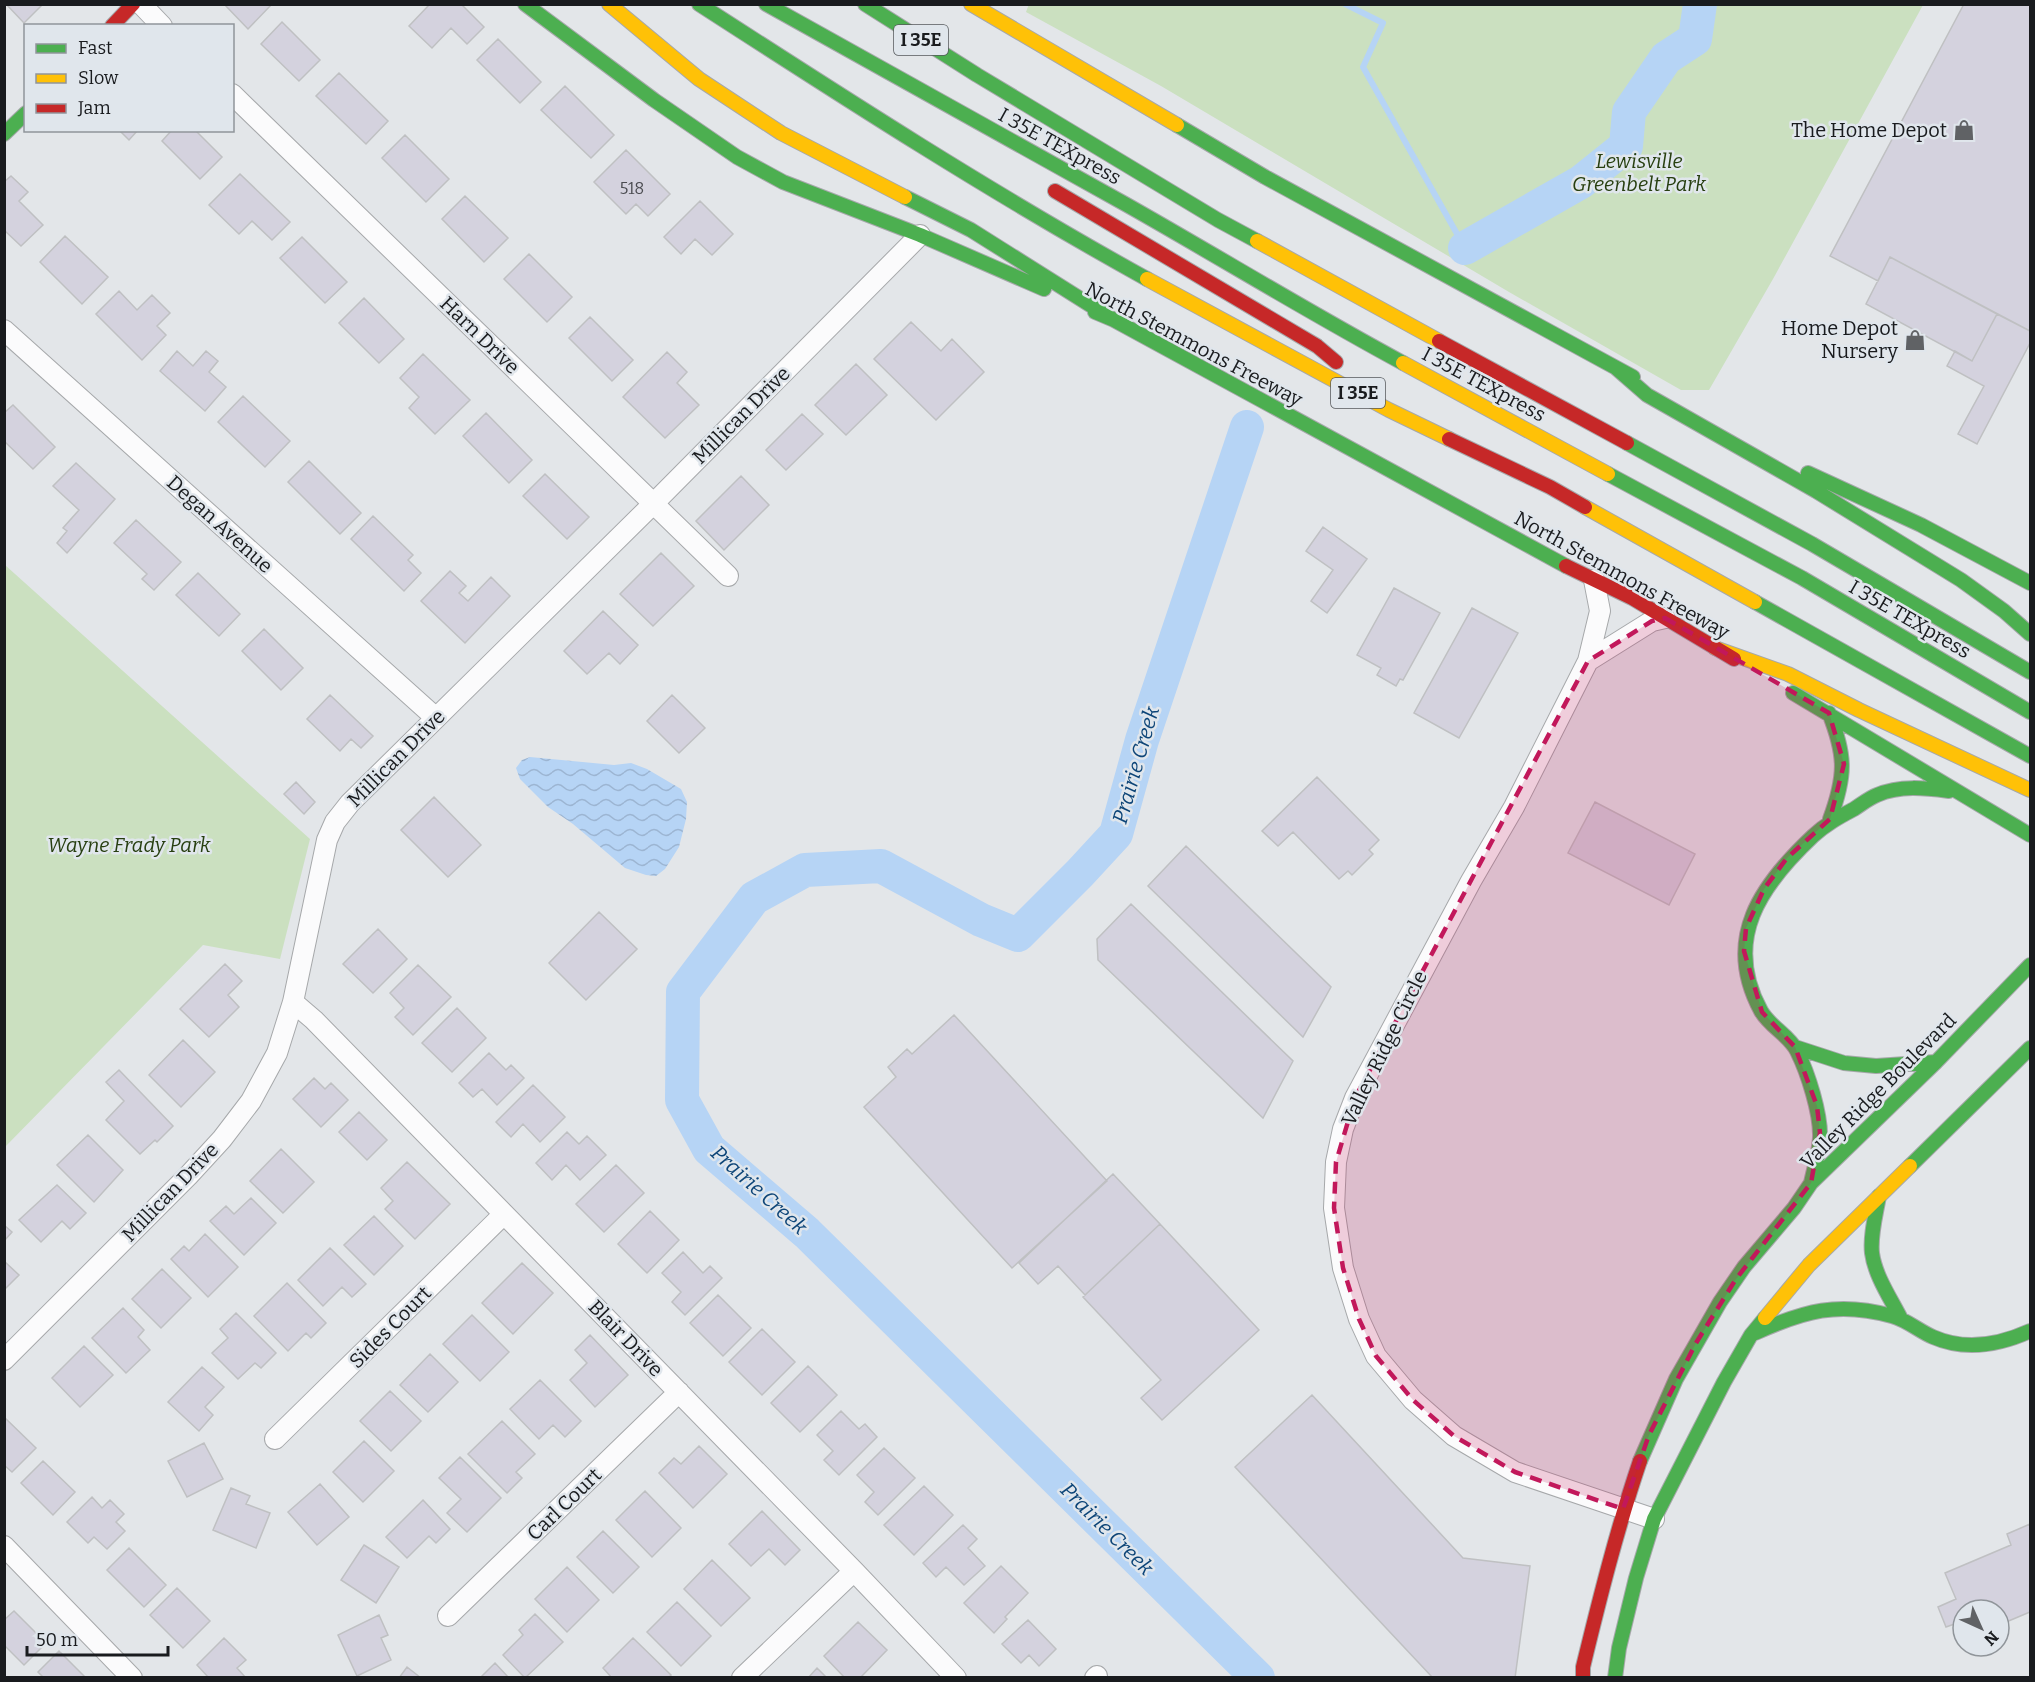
<svg xmlns="http://www.w3.org/2000/svg" width="2035" height="1682" font-family="Bitter,serif">
<style>
.green{fill:#cbe0c0}
.water{fill:url(#water-waves)}
.lines{fill:none;stroke-linecap:round;stroke-linejoin:round}
.stream{stroke:#b6d4f5;stroke-width:6}
.river{stroke:#b6d4f5;stroke-width:34}
.building{fill:#d4d2de;stroke:#bfc0c2;stroke-width:1.5}
.street-casing{stroke:#a6a8aa;stroke-width:22}
.fast-casing{stroke:#a6a8aa;stroke-width:16}
.slow-casing{stroke:#a6a8aa;stroke-width:16}
.jam-casing{stroke:#a6a8aa;stroke-width:16}
.street{stroke:#fbfbfc;stroke-width:20}
.fast{stroke:#4caf50;stroke-width:14}
.slow{stroke:#ffc107;stroke-width:14}
.jam{stroke:#c62828;stroke-width:14}
.marked{fill:#c2185b;fill-opacity:0.2;stroke:#c2185b;stroke-width:4.5;stroke-dasharray:12 8;stroke-linejoin:round}
.labels{text-anchor:middle;stroke-width:5;stroke-linejoin:round;paint-order:stroke}
.number-label{font-size:16px;fill:#4a4b50}
.shield{fill:#e0e6ec;stroke:#55585c;stroke-width:1.5}
.shield-label{font-size:18px;font-weight:bold;fill:#191b1e}
.poi-label{font-size:20px;fill:#191b1e;stroke:#e0e6ec;text-anchor:end}
.street-label{font-size:20px;fill:#191b1e;stroke:#e0e6ec}
.park-label{font-size:20px;font-style:italic;fill:#273f10;stroke:#e0e6ec}
.water-label{font-size:21px;font-style:italic;fill:#0d4578;stroke:#e0e6ec}
</style>
<defs>
<pattern id="water-waves" width="16" height="10" patternUnits="userSpaceOnUse" patternTransform="scale(1.5)"><rect width="16" height="10" fill="#b6d4f5"/><path d="M0 5q4-4 8 0t8 0" fill="none" stroke="#9cb5d2"/></pattern>
</defs>
<rect width="100%" height="100%" fill="#e3e6e9"/>
<path class="green" d="M1029 4 1923 5 1773 279 1709 390H1681L1509 292 1161 86 1026 12Z
M5 565 310 839 280 959 203 945 5 1147Z"/>
<path class="water" d="M530 757 614 765 631 763 647 769 681 789 687 802 686 819 679 847 665 869 656 876 646 875 625 868 573 824 548 807 520 779 516 768 522 760Z"/>
<g class="lines">
<path class="stream" d="M1345 4 1383 23 1363 67 1465 248"/>
<path class="river" d="M1465 248 1581 182 1626 146 1629 112 1666 58 1695 39 1700 4
M1247 427 1142 740 1116 834 1080 873 1018 935 981 920 881 866 805 870 754 898 683 992 682 1100 709 1149 807 1233 1258 1678"/>
</g>
<path class="building" d="M6 4H43L24 23Z
M224 4H272L248 29Z
M430 4H461L484 27 467 44 451 28 432 48 409 26Z
M1964 4H2030V331L1890 257 1878 281 1830 256Z
M282 22 320 60 299 81 261 44Z
M498 39 541 82 520 103 477 60Z
M339 73 388 121 366 144 316 96Z
M565 86 614 135 591 158 541 110Z
M119 130H138L129 140Z
M172 130H195L222 157 200 179 162 141Z
M405 135 449 179 426 202 382 158Z
M626 150 670 194 648 216 636 204 626 214 594 182Z
M240 174 290 222 272 240 252 221 239 234 209 205Z
M11 176 28 192 19 201 43 225 21 246 4 230V182Z
M465 196 508 238 484 262 442 219Z
M700 201 733 234 712 255 695 239 681 254 664 237Z
M65 236 108 277 82 304 40 262Z
M302 237 347 282 325 303 280 258Z
M529 254 572 297 547 322 504 279Z
M1890 257 1997 314 1972 361 1866 304Z
M119 291 137 310 152 295 170 313 157 326 166 335 142 360 96 314Z
M364 298 404 339 379 363 339 323Z
M1997 314 2030 331V343L1977 444 1958 434 1984 386 1947 366 1955 351 1972 361Z
M590 317 633 360 612 381 569 338Z
M911 322 941 351 952 339 984 372 936 420 874 359Z
M177 351 193 366 206 351 218 361 209 372 226 387 205 411 160 371Z
M667 352 687 372 677 383 699 405 665 438 623 397Z
M423 354 470 400 435 434 409 408 419 397 400 378Z
M856 364 887 395 846 435 815 405Z
M243 396 290 441 265 467 218 422Z
M13 405 55 447 33 469 4 441V413Z
M486 413 532 460 509 483 463 436Z
M802 414 823 434 786 470 766 450Z
M309 461 361 513 340 534 288 482Z
M76 463 115 499 67 553 57 543 67 531 63 528 79 510 53 486Z
M545 474 589 517 567 539 523 496Z
M741 476 769 505 724 550 696 521Z
M373 516 413 555 408 560 421 573 404 591 351 539Z
M136 520 181 562 154 590 142 579 147 574 114 543Z
M1323 527 1367 559 1327 613 1311 601 1333 570 1306 551Z
M661 553 694 586 653 626 620 594Z
M450 571 466 586 459 593 468 601 491 577 510 596 465 643 421 601Z
M198 573 240 614 219 636 176 595Z
M1394 588 1440 613 1403 680 1400 679 1396 686 1377 675 1381 668 1357 655Z
M1472 608 1518 633 1459 738 1414 713Z
M603 611 638 645 620 664 609 653 587 674 564 651Z
M264 629 303 668 281 690 242 651Z
M330 695 373 736 361 748 351 739 340 751 307 719Z
M672 695 705 728 679 753 647 721Z
M1317 777 1379 840 1369 850 1373 854 1352 875 1348 871 1339 879 1293 832 1278 846 1262 831Z
M296 782 315 802 304 814 284 794Z
M434 797 481 845 448 877 401 830Z
M1595 802 1695 854 1669 905 1568 853Z
M1186 846 1331 987 1303 1037 1148 886Z
M1131 904 1293 1061 1263 1118 1098 960 1097 939Z
M599 912 637 949 586 1000 549 963Z
M378 929 407 959 373 993 343 964Z
M225 964 242 981 228 995 239 1007 209 1037 180 1009Z
M418 965 451 997 413 1035 395 1017 404 1008 390 993Z
M457 1008 486 1038 452 1072 422 1043Z
M954 1015 1107 1181 1012 1268 864 1107 896 1077 888 1067 907 1049 912 1054Z
M183 1040 215 1072 181 1107 149 1075Z
M489 1053 506 1070 511 1065 524 1078 497 1105 482 1089 473 1097 459 1083Z
M119 1070 173 1126 157 1142 155 1140 140 1154 106 1120 124 1101 106 1082Z
M314 1078 325 1089 331 1083 348 1100 321 1127 293 1099Z
M533 1085 565 1117 540 1142 523 1124 511 1137 496 1122Z
M359 1112 387 1140 367 1160 339 1132Z
M567 1132 579 1144 587 1136 606 1155 580 1180 566 1165 552 1180 536 1163Z
M88 1135 123 1170 94 1202 57 1165Z
M281 1149 314 1182 283 1213 250 1181Z
M407 1162 450 1204 415 1239 385 1209 393 1201 381 1188Z
M616 1165 644 1193 604 1232 576 1204Z
M1113 1174 1160 1224 1085 1295 1058 1266 1038 1284 1019 1263Z
M57 1185 86 1213 70 1229 62 1221 41 1242 19 1220Z
M251 1198 276 1223 244 1255 210 1221 226 1206 234 1214Z
M650 1211 679 1240 647 1273 618 1244Z
M374 1216 403 1246 374 1275 344 1245Z
M1160 1224 1259 1330 1162 1420 1141 1398 1161 1380 1083 1297Z
M4 1225 12 1232 4 1241Z
M205 1234 238 1267 208 1297 171 1259 184 1246 189 1251Z
M330 1248 366 1284 352 1297 342 1287 323 1306 298 1280Z
M683 1252 703 1273 710 1266 722 1278 685 1315 672 1302 681 1292 662 1273Z
M4 1261 19 1275 4 1290Z
M522 1263 553 1293 513 1334 482 1303Z
M162 1269 191 1298 161 1328 132 1299Z
M287 1283 326 1323 311 1338 306 1333 288 1351 254 1316Z
M718 1295 751 1328 723 1356 690 1323Z
M123 1308 144 1330 138 1337 150 1350 126 1373 92 1338Z
M236 1313 276 1353 261 1368 255 1363 238 1379 212 1353 228 1338 220 1329Z
M472 1315 509 1352 480 1381 443 1344Z
M762 1329 795 1362 762 1395 729 1362Z
M590 1335 628 1375 595 1407 570 1380 587 1363 575 1350Z
M84 1346 113 1375 80 1407 52 1378Z
M430 1354 458 1382 428 1412 400 1385Z
M808 1366 837 1395 800 1432 771 1403Z
M202 1367 224 1387 205 1407 213 1415 199 1431 168 1402Z
M540 1380 581 1421 565 1437 553 1425 539 1439 510 1409Z
M390 1391 421 1421 391 1451 360 1421Z
M1312 1395 1463 1558 1530 1566 1515 1678H1433L1235 1467Z
M841 1411 859 1429 865 1424 877 1437 839 1475 824 1460 833 1451 817 1435Z
M4 1417 36 1448 12 1472 4 1465Z
M502 1421 535 1454 516 1472 522 1478 507 1493 468 1454Z
M364 1441 394 1471 363 1502 333 1472Z
M204 1443 223 1479 187 1497 168 1461Z
M699 1446 727 1474 693 1508 659 1473 674 1458 681 1464Z
M884 1448 915 1478 878 1515 865 1502 874 1492 857 1475Z
M460 1457 501 1498 467 1532 447 1513 461 1499 439 1478Z
M43 1461 75 1492 53 1515 21 1483Z
M320 1484 349 1517 317 1545 288 1512Z
M924 1486 953 1515 914 1555 884 1525Z
M231 1488 250 1496 246 1504 270 1513 256 1548 213 1530Z
M645 1491 681 1528 652 1557 616 1520Z
M92 1497 102 1508 110 1500 124 1514 116 1522 125 1531 107 1549 94 1537 88 1543 67 1522Z
M423 1500 450 1529 436 1543 429 1536 407 1558 386 1537Z
M762 1511 800 1550 785 1565 769 1549 751 1566 729 1544Z
M2030 1524V1612L1999 1625V1610H1963V1621L1946 1627 1938 1607 1956 1599 1945 1573 2011 1545 2007 1534Z
M963 1525 977 1539 968 1548 985 1566 964 1585 946 1567 936 1577 923 1563Z
M603 1531 639 1567 613 1593 577 1557Z
M364 1545 399 1567 376 1603 341 1580Z
M129 1548 166 1585 144 1607 107 1570Z
M712 1560 750 1598 721 1626 684 1589Z
M1001 1566 1028 1593 1005 1617 1007 1619 994 1633 964 1603Z
M567 1567 599 1600 567 1632 535 1599Z
M177 1588 210 1621 183 1648 150 1615Z
M677 1602 711 1636 681 1666 647 1632Z
M14 1611 46 1643 24 1665 4 1645V1620Z
M535 1614 563 1642 525 1678 503 1655 523 1635 519 1630Z
M379 1615 388 1635 381 1638 391 1660 357 1676 338 1635Z
M1028 1620 1056 1649 1039 1666 1029 1655 1021 1663 1002 1644Z
M858 1622 887 1650 860 1678H845L824 1656Z
M224 1638 246 1660 237 1668 246 1678H209L197 1665Z
M633 1638 671 1675 668 1678H612L603 1668Z
M59 1651 86 1678H44L38 1672Z
M495 1663 509 1678H480Z
M407 1667 421 1678H399Z
M817 1668 827 1678H808Z"/>
<g class="lines">
<defs>
<path id="street" d="M141 4 162 26
M232 94 728 576
M4 330 436 718
M1594 580 1600 611 1588 661 1514 807 1471 881 1355 1098 1343 1129 1336 1162 1334 1208 1343 1268 1359 1319 1376 1356 1413 1400 1454 1436 1515 1472 1654 1519
M1588 661 1652 621 1665 618
M293 1002 314 1020 854 1571 956 1678
M4 1360 188 1176 222 1139 251 1101 277 1053 293 1002 327 840 335 822 350 803 653 504 920 235
M275 1439 504 1214
M4 1546 132 1678
M448 1616 679 1392
M742 1678 854 1571
M1095 1678 1097 1676"/>
<path id="fast" d="M525 4 654 100 737 157 783 182 920 235 1044 289
M699 4C846 99 993 194 1147 279
M766 4C886 72 1007 138 1127 205 1219 257 1310 313 1403 363
M865 4 977 75 1218 220 1257 241
M1177 125 1265 177 1633 377
M4 134 26 113
M905 197 971 230 1114 320
M1095 312 1114 320 1566 566
M1616 368 1647 395 1816 491 1961 580 2004 611 2030 634
M1627 443 1812 544 2030 672
M1808 473 1921 525 2030 583
M1608 474 1802 578 2030 712
M1755 602 2030 756
M1793 693 2030 835
M1829 713C1846 756 1846 775 1830 819
M1795 1047 1844 1063 1876 1066 1936 1062
M1910 1166 2030 1048
M1811 1183C1814 1168 1819 1154 1820 1138 1821 1114 1808 1073 1797 1051 1789 1035 1770 1027 1761 1011 1722 939 1761 885 1813 836 1826 824 1839 817 1854 809 1862 804 1869 798 1877 795 1900 785 1925 788 1949 791
M1879 1196C1876 1214 1870 1235 1872 1253 1875 1276 1891 1299 1901 1319
M1755 1333C1804 1311 1838 1301 1892 1316 1907 1320 1919 1331 1933 1337 1965 1351 1999 1345 2030 1331
M1640 1461 1676 1379 1720 1302 1744 1267 1794 1208 1811 1183 1936 1062 2030 965
M1615 1678 1619 1648 1636 1578 1654 1519 1724 1382 1751 1335 1765 1318"/>
<path id="slow" d="M609 4 699 79 781 133 905 197
M971 4 1177 125
M1257 241 1439 341
M1147 279 1389 410 1449 439
M1403 363 1608 474
M1585 507 1755 602
M1715 648 1788 674 1859 710 2030 790
M1765 1318 1809 1265 1910 1166"/>
<path id="jam" d="M112 26 133 4
M1055 191 1317 346 1336 362
M1439 341 1627 443
M1449 439 1550 487 1585 507
M1566 566 1632 598 1734 659
M1583 1678V1667C1600 1597 1617 1529 1640 1461"/>
</defs>
<use href="#street" class="street-casing"/>
<use href="#fast" class="fast-casing"/>
<use href="#slow" class="slow-casing"/>
<use href="#jam" class="jam-casing"/>
<use href="#street" class="street"/>
<use href="#fast" class="fast"/>
<use href="#slow" class="slow"/>
<use href="#jam" class="jam"/>
</g>
<path class="marked" d="M1665 618 1829 713 1844 764 1830 819 1787 858 1764 889 1746 928 1744 951 1762 1012 1795 1047 1817 1106 1820 1133 1811 1183 1736 1279 1696 1343 1649 1435 1623 1509 1515 1472 1454 1436 1413 1400 1376 1356 1359 1319 1343 1268 1334 1208 1336 1162 1355 1098 1588 661 1652 621Z"/>
<defs>
<symbol id="shop-bare" viewBox="-9 -9 18 18"><path d="M-5-2.5h2.3a2.7 3.5 0 0 1 5.4 0H5L5.5 6h-11ZM-1.5-2.5h3a1.5 2.3 0 0 0-3 0Z" fill="#606265" stroke="#e0e6ec" stroke-width="2.5" paint-order="stroke"/></symbol>
</defs>
<g fill-rule="evenodd">
<use href="#shop-bare" x="1949" y="115" width="30" height="30"/>
<use href="#shop-bare" x="1900" y="325" width="30" height="30"/>
</g>
<g class="labels">
<g class="number-label">
<text x="632" y="194">518</text>
</g>
<g class="shield">
<rect x="894" y="25" width="54" height="30" rx="4.5"/>
<rect x="1331" y="378" width="54" height="30" rx="4.5"/>
</g>
<g class="shield-label">
<text x="921" y="46">I 35E</text>
<text x="1358" y="399">I 35E</text>
</g>
<g class="poi-label">
<text x="1947" y="137">The Home Depot</text>
<text x="1898" y="335">Home Depot<tspan x="1898" dy="23">Nursery</tspan></text>
</g>
<g class="street-label">
<text transform="translate(1060 146) rotate(29)" y="7">I 35E TEXpress</text>
<text transform="translate(480 335) rotate(44)" y="7">Harn Drive</text>
<text transform="translate(1194 344) rotate(28)" y="7">North Stemmons Freeway</text>
<text transform="translate(1484 384) rotate(28)" y="7">I 35E TEXpress</text>
<text transform="translate(741 415) rotate(-45)" y="7">Millican Drive</text>
<text transform="translate(220 524) rotate(42)" y="7">Degan Avenue</text>
<text transform="translate(1622 575) rotate(29)" y="7">North Stemmons Freeway</text>
<text transform="translate(1910 619) rotate(30)" y="7">I 35E TEXpress</text>
<text transform="translate(396 758) rotate(-45)" y="7">Millican Drive</text>
<text transform="translate(1384 1048) rotate(-64)" y="7">Valley Ridge Circle</text>
<text transform="translate(1878 1091) rotate(-45)" y="7">Valley Ridge Boulevard</text>
<text transform="translate(170 1192) rotate(-46)" y="7">Millican Drive</text>
<text transform="translate(390 1327) rotate(-45)" y="7">Sides Court</text>
<text transform="translate(626 1338) rotate(46)" y="7">Blair Drive</text>
<text transform="translate(564 1504) rotate(-44)" y="7">Carl Court</text>
</g>
<g class="park-label">
<text x="1639" y="168">Lewisville<tspan x="1639" dy="23">Greenbelt Park</tspan></text>
<text x="129" y="852">Wayne Frady Park</text>
</g>
<g class="water-label">
<text transform="translate(1136 765) rotate(-74)" y="7">Prairie Creek</text>
<text transform="translate(759 1190) rotate(42)" y="7">Prairie Creek</text>
<text transform="translate(1107 1529) rotate(45)" y="7">Prairie Creek</text>
</g>
</g>
<rect width="2035" height="1682" fill="none" stroke="#191b1e" stroke-width="12"/>
<rect x="24" y="24" width="210" height="108" fill="#e0e6ec" stroke="#90959a" stroke-width="1.5"/>
<rect x="36" y="44" width="30" height="9" fill="#4caf50" stroke="#90959a" stroke-width="1.5"/>
<text x="78" y="54" font-size="18" fill="#191b1e">Fast</text>
<rect x="36" y="74" width="30" height="9" fill="#ffc107" stroke="#90959a" stroke-width="1.5"/>
<text x="78" y="84" font-size="18" fill="#191b1e">Slow</text>
<rect x="36" y="104" width="30" height="9" fill="#c62828" stroke="#90959a" stroke-width="1.5"/>
<text x="78" y="114" font-size="18" fill="#191b1e">Jam</text>
<g transform="translate(1981 1628) rotate(135)"><circle r="28" fill="#e0e6ec" stroke="#90959a" stroke-width="1.5"/>
<path d="M0-4.5L10 22L0 15L-10 22Z" fill="#606265"/>
<text y="-9" font-size="16" font-weight="bold" text-anchor="middle" fill="#191b1e">N</text>
</g>
<path d="M27 1646v9h141v-9" fill="none" stroke="#191b1e" stroke-width="3"/>
<text x="36" y="1646" font-size="18" fill="#191b1e" stroke="#e0e6ec" stroke-width="4.5" paint-order="stroke">50 m</text>
</svg>
